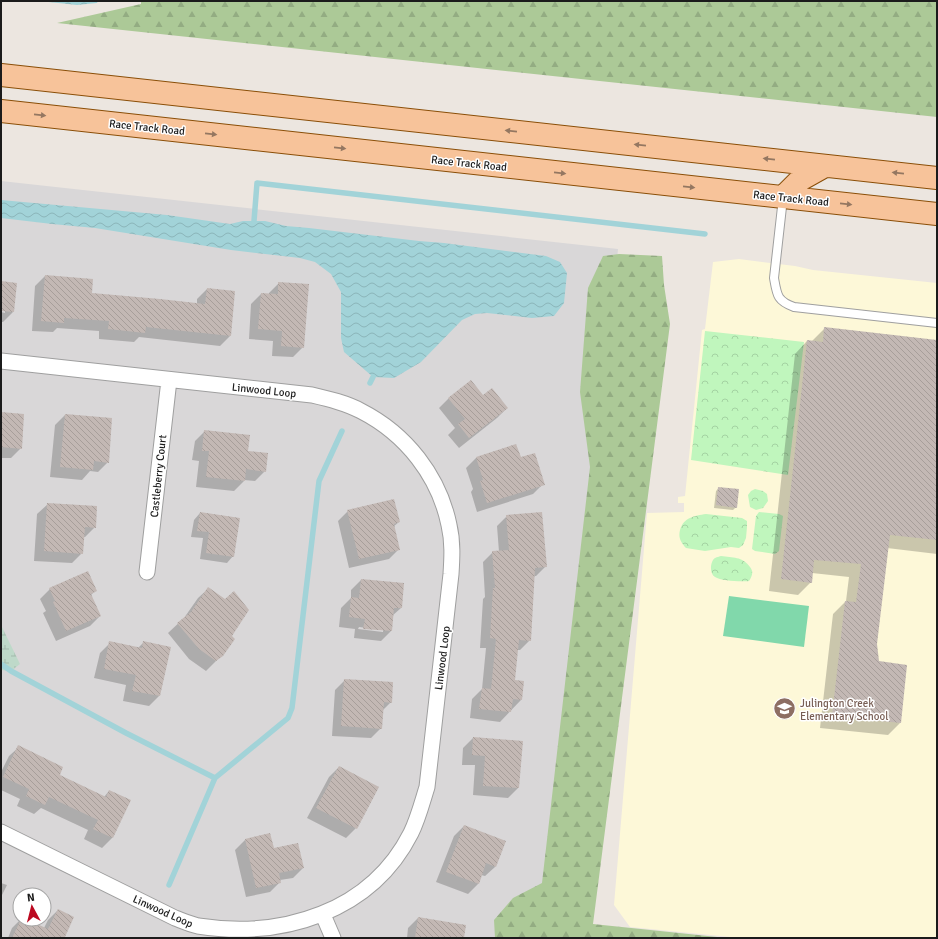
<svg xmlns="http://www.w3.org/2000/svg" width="938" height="939" font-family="Signika,sans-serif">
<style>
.residential{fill:#d9d7d8;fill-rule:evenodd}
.education{fill:#fdf8d8}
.forest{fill:url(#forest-firs)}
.wetland{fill:url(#wetland-marsh)}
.park{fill:url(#park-crowns)}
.pitch{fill:#81d8ab}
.water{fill:url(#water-waves)}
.shadow{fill:#0003;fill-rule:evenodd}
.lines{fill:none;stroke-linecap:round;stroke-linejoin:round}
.stream{stroke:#a2d3d8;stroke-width:5.5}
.building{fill:url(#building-back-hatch)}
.lane-casing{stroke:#9f9f9f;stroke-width:10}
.street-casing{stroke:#9f9f9f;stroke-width:17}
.primary-casing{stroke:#8a4e07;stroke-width:24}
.lane{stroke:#fff;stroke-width:8}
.street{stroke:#fff;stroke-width:15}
.primary{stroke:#f7c39a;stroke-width:22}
.oneway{fill:#947761}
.labels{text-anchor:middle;stroke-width:3;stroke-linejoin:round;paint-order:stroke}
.street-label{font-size:11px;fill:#1b1b1b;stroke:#fff}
.education-label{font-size:11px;fill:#785e54;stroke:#fff;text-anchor:start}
</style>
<defs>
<pattern id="forest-firs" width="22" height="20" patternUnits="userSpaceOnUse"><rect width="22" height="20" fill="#acc997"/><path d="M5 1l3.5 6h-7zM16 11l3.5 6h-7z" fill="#93ac82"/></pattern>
<pattern id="wetland-marsh" width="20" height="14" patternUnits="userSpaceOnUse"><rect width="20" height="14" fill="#bed9c9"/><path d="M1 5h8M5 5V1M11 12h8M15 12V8" fill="none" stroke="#a3baac"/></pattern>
<pattern id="park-crowns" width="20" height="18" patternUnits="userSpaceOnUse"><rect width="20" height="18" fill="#c0f6bd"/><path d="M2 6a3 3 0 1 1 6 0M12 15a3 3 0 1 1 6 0" fill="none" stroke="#a4d2a2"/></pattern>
<pattern id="water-waves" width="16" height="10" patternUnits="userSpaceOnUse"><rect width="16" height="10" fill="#a2d3d8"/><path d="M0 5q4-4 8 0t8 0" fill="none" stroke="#8bb5b9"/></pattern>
<pattern id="building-back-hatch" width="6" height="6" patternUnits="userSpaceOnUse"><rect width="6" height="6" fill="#c3b8b4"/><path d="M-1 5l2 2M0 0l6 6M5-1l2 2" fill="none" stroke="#a79e9a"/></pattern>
</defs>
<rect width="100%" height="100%" fill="#ece6e0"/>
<path class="residential" d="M1 181 618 249 561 813 534 938H1ZM20 895H44V919H20Z"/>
<path class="education" d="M739 259 795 266 813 270 937 283V938H741L630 927 614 905 647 513 684 512V503H678V497L685 496 702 330 705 329 713 262Z"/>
<path class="forest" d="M141 1H937V117L57 23 141 4Z
M619 254 662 256 664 285 670 324 593 924 727 938H495L494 920 513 898 542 883 590 467 580 392 588 288 603 256Z"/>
<path class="wetland" d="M1 625 20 664 11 671 1 670Z"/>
<path class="park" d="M705 331 804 342 788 475 691 460Z
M755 489 763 491 767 494 768 501 763 508 756 510 750 507 748 495 751 491Z
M759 512 779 514 783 516 779 551 775 554 755 551 752 549 756 516Z
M706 514 742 518 747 521V527L746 538 743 545 739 548 731 547 705 551 686 548C681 542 678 538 680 530 684 517 694 516 706 514Z
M721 556C733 558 742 556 750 567 754 572 752 576 749 581 741 582 721 581 715 577 710 574 710 565 713 560 715 557 718 557 721 556Z"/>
<path class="pitch" d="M729 596 809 606 804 647 723 636Z"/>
<path class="water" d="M39 1H98L97 3 77 5Z
M1 200 167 215 230 224 243 221H265L286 226 309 228 419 241 444 243 546 256 560 262 567 273 564 303 554 316 532 318 487 313 475 314 462 320 421 362 394 378 373 377 344 352 341 338V292L331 274 315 262 300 258 231 250 95 228 52 224 1 218Z"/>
<path class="shadow" d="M1 270H2L1 282Z
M45 276 91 294 197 304V299L207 289 230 336 220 346 139 337 134 342 99 339V331L57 328 53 332 32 331 35 286Z
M1 282 16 284 13 312 3 322H1V312L5 313V311L1 310Z
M279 283 303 347 293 357 272 356 273 341 249 339 251 304 261 294H269V293Z
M825 328 937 341V554L887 548 876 644 878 662 900 723 888 735 820 728 833 614 846 601 849 577 812 573 811 582 798 595 769 591 795 354 807 341H812Z
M483 396 507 408 497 418 459 448 448 435 455 428 439 408 449 398Z
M1 413 21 448 11 458H1Z
M65 415 108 462 98 472 90 471 82 480 50 477 55 425Z
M205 431 247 452 265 471 255 481 244 480V481L234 491 196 487 199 461 192 460 195 441Z
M476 458 520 459 543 484 533 494 477 512 471 492 473 489 466 468Z
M719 488 736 507 733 510 714 508 716 491Z
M48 504 95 527 85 537H83L82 553 72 563 34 561 37 514Z
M348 511 399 522 393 527 399 549 389 559 349 568 338 521Z
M200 513 233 556 227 563 200 559 203 538 191 537 194 520Z
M507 516 546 566 536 576H534L530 640 520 650H517L514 681 521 700 500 722 470 718 472 699 482 689 486 648H480L483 599 485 597 483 562 493 552H499L497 526Z
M361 580 403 584 401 608 392 616 391 631 381 641 354 638 355 629 339 627 341 608 351 598V590ZM359 627 383 630V632L358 629Z
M50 589 95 591 90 596 100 616 90 626 56 641 43 613 46 611 40 599Z
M208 589 225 600 230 636 222 655 206 671 189 659 168 633 184 618 198 598Z
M144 642 169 648 159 696 149 706 123 701 126 685 94 678 100 653 110 643 138 648Z
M345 680 391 702 382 711 381 728 371 738 332 736 335 690Z
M473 738 518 788 508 798 473 795 475 765H462L463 748Z
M19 747 58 775 104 797 109 791 130 801 112 838 102 848 84 839 88 830 41 808 34 814 17 806 20 799 1 790V772L9 756Z
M339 767 356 828 346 838 307 818 329 777Z
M464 826 495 867 485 876 481 875 478 884 468 894 436 882 454 836Z
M245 840 273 849 303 868 293 878 280 880V882L270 892 246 897 235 850Z
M1 883 7 885 1 897Z
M58 910 64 938H8L12 928 21 919H24L44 928 48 920Z
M418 918 463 938H407L408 928Z"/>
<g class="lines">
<path class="stream" d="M254 221 257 183 705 234
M370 383 373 377
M1 664 11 671 126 733 215 778
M169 885 215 778 288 718 292 708 319 481 342 431"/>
</g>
<path class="building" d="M45 275 93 279 92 293 160 299 205 304 207 288 235 291 231 336 146 327 145 333 108 329 109 321 64 318V323L41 321Z
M1 281 17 283 14 312 1 311Z
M278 282 309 284 304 348 281 346 282 331 258 329 261 293 278 294Z
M824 327 937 340V540L890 535 877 644 879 661 907 665 901 723 832 716 845 601 856 602 861 564 814 560 812 583 781 579 807 340 823 342Z
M471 380 483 395 492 388 508 408 469 438 458 424 465 419 448 398Z
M1 412 24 414 22 449 1 447Z
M65 414 112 418 109 463 94 461 93 470 60 467Z
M204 430 250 435 248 451 268 453 266 472 246 469 245 481 206 477 209 451H202Z
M516 444 521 457 535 453 545 485 487 503 480 481 483 480 476 457Z
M718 487 739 489 737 508 716 505Z
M394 499 400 522 394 524 400 550 359 559 347 510Z
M47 503 97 506 96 528 85 527 83 554 44 551Z
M200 512 240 518 234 557 206 553 209 532 197 531Z
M542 512 547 567 535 568 531 641 519 640 515 680 524 681 522 700 513 699 511 712 479 709 482 688 491 689 496 639 490 638 493 588H495L492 551 509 550 506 515Z
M88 571 97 591 91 594 101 616 66 631 53 602 55 601 49 588Z
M361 579 404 583 402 608H394L392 631 363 629 365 619 349 617 351 597 359 598Z
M208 587 225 599 234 591 249 610 232 636 235 639 223 656 216 661 199 649 177 623 191 612Z
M109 641 142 648 143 641 171 647 160 696 132 691 136 675 104 669Z
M344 679 393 682 392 703 384 702 382 729 341 726Z
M473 737 523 741 519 788 483 786 485 756 472 755Z
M18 745 63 767 60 775 106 797 109 790 131 800 113 838 93 829 98 820 49 797 45 805 26 796 29 789 3 777Z
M339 766 379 787 357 829 316 808Z
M464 825 506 841 496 867 486 863 479 884 446 872Z
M270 833 274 848 298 843 304 868 279 873 281 883 256 888 245 839Z
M58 909 74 917 65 937 68 938H12L21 919H26L48 929Z
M418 917 466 925 464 938H415Z"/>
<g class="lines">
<defs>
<path id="lane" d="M783 198 774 278C777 295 777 301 794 307L937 323"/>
<path id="street" d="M1 361 312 395C329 399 346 403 361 411 406 434 439 476 449 525 453 542 452 558 451 574L427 787C422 803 418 819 411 833 371 912 283 939 198 926 190 924 183 921 175 918L1 832
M147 572 169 380
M324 917 333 938"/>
<path id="primary" d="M1 75 937 178
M1 111 937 214
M783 197 800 180 825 166"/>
</defs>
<use href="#lane" class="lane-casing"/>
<use href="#street" class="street-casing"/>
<use href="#primary" class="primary-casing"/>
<use href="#lane" class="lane"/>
<use href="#street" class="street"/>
<use href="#primary" class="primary"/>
</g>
<defs><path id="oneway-solid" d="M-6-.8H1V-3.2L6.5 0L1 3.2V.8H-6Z"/></defs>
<g class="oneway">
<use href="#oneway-solid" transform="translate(40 115) rotate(6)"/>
<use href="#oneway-solid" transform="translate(511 131) rotate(-174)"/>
<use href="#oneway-solid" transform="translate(211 134) rotate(6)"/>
<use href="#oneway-solid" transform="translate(640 145) rotate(-174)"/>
<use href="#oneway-solid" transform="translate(340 148) rotate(6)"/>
<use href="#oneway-solid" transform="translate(769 159) rotate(-174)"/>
<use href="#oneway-solid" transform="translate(560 173) rotate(6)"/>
<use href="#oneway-solid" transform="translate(898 173) rotate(-174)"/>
<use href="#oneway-solid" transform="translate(689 187) rotate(6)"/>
<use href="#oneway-solid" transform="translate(846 204) rotate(6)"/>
</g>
<defs>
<symbol id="school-disc" viewBox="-11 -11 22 22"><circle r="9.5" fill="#8d6e63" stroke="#fff"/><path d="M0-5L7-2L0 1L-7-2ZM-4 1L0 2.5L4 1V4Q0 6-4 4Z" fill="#fff"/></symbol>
</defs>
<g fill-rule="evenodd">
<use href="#school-disc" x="772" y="696" width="25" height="25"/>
</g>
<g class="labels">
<g class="street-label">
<text transform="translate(147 127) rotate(6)" y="4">Race Track Road</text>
<text transform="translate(469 163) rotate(6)" y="4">Race Track Road</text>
<text transform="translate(791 198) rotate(6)" y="4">Race Track Road</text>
<text transform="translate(264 390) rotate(6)" y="4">Linwood Loop</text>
<text transform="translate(158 476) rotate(-84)" y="4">Castleberry Court</text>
<text transform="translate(442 658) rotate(-83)" y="4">Linwood Loop</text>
<text transform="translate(163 911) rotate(24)" y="4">Linwood Loop</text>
</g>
<g class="education-label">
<text x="800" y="707">Julington Creek<tspan x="800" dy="13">Elementary School</tspan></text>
</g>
</g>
<rect width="938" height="939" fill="none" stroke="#1b1b1b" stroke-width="4"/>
<g transform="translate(32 907) rotate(353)"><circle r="19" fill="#ffffff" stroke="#a4a4a4"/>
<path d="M0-3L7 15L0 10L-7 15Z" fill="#bc0920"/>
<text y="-6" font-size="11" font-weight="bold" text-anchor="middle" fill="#1b1b1b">N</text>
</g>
</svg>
